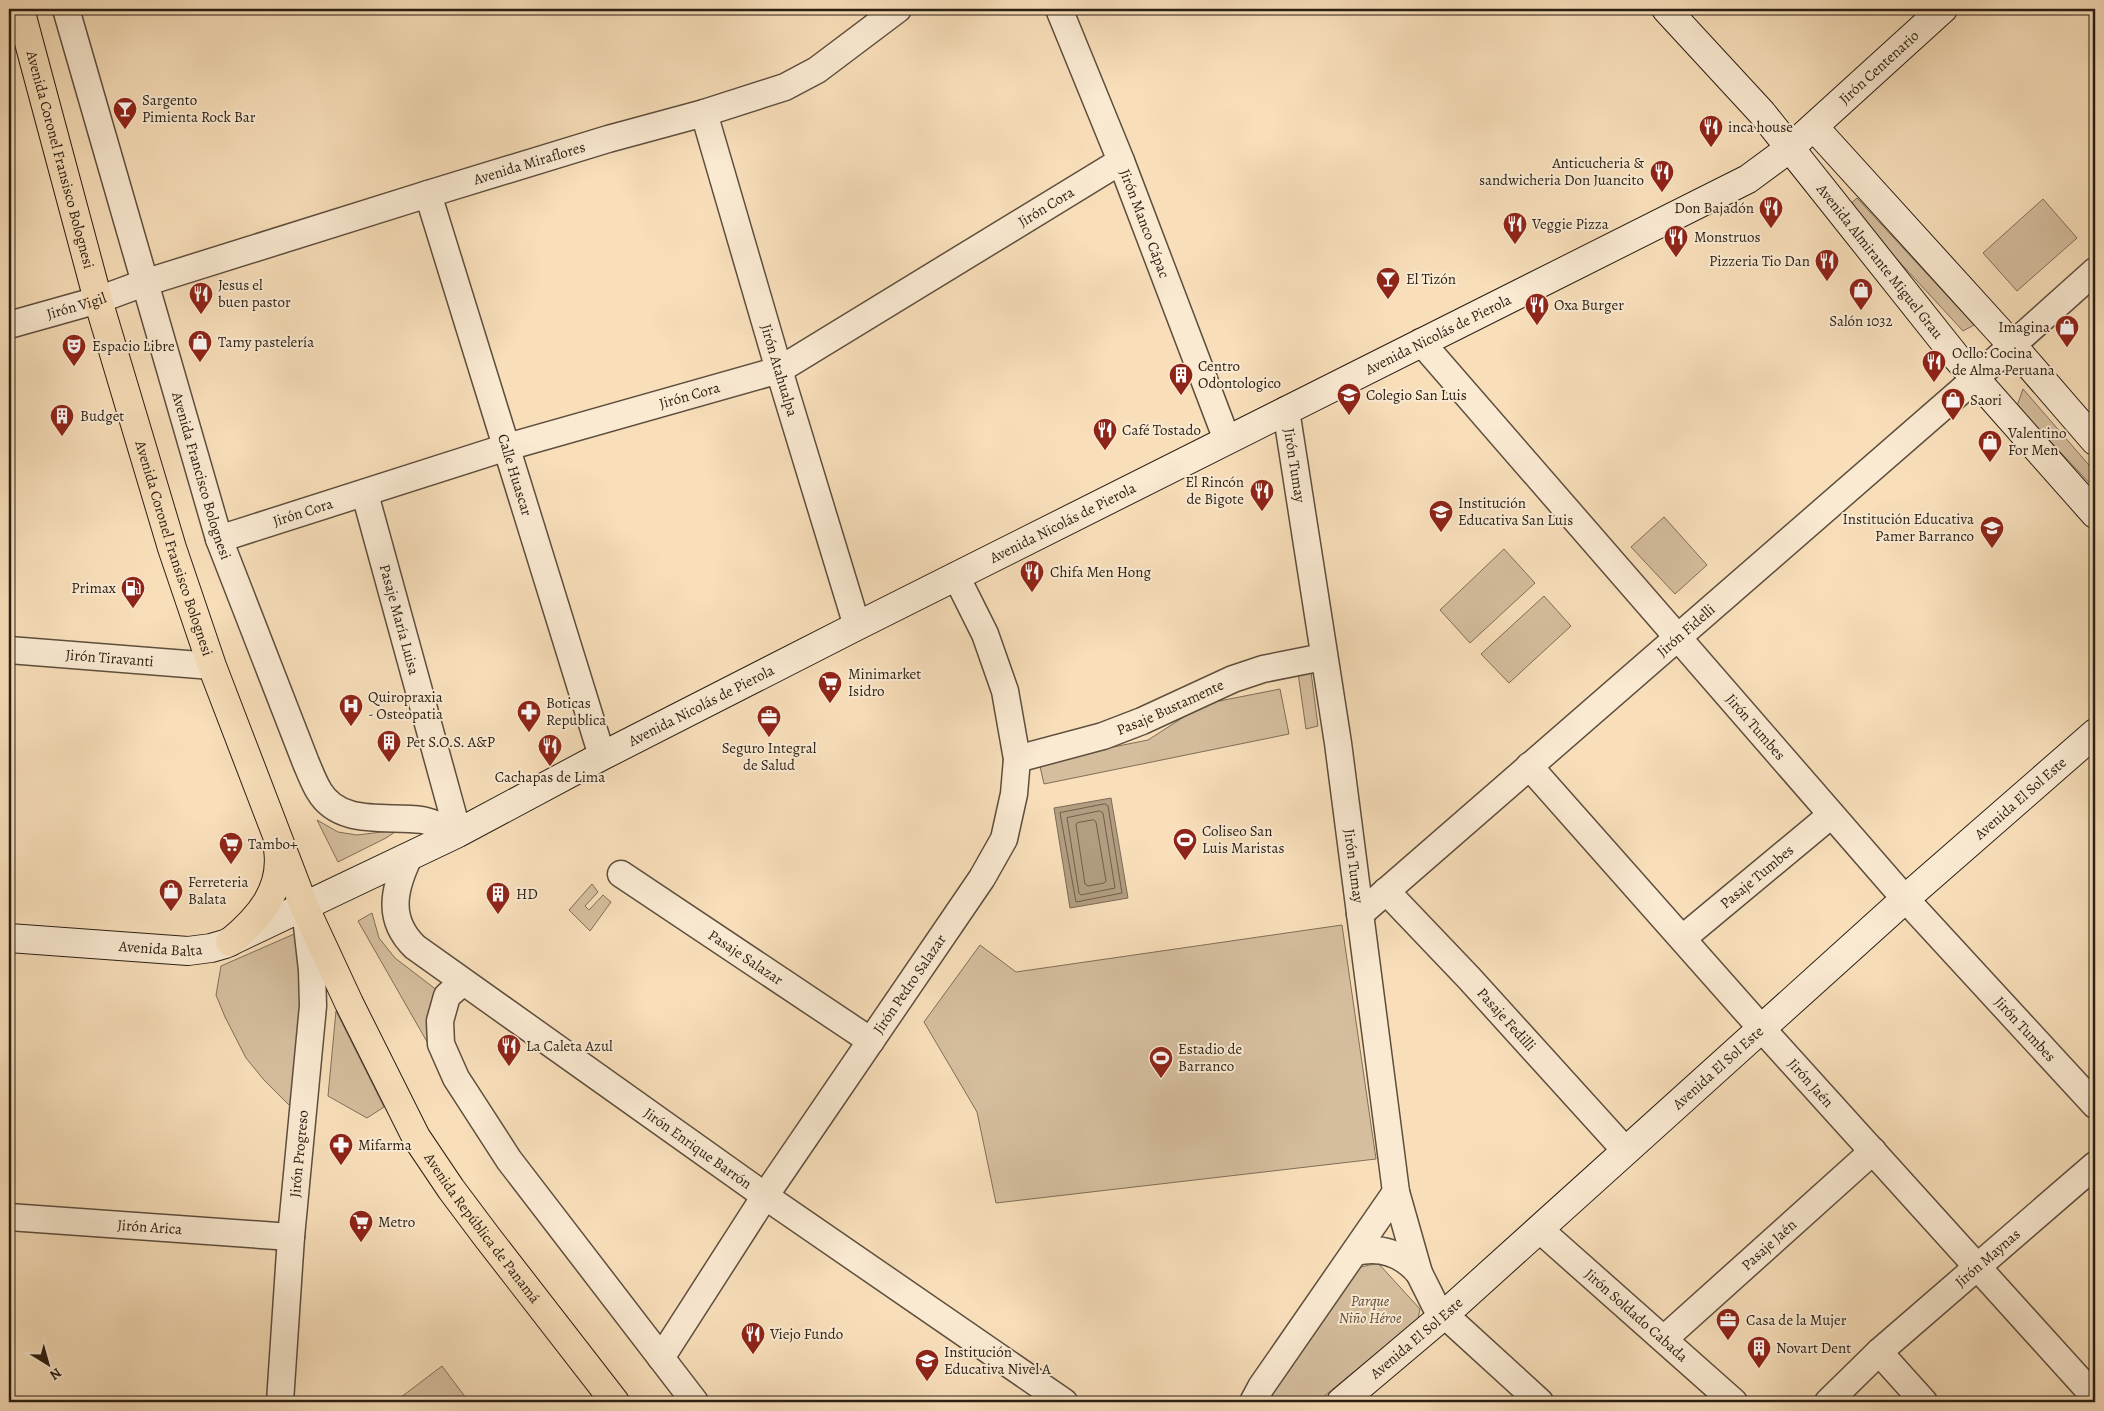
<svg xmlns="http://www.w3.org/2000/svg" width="2104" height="1411" font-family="Alegreya,serif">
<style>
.green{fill:#d5be9e;stroke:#806e58}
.water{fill:#b29d81;stroke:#7c6a55}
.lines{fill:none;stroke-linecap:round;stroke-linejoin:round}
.shore{stroke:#6e5e4a;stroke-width:1}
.minor-casing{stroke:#5e4e3d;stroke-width:29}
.secondary-casing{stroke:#2a1e13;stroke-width:30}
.primary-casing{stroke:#2a1e13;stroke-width:30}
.minor{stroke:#faead2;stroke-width:26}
.secondary{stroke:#faead2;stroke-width:28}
.primary{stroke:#f8dfba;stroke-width:28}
.labels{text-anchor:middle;stroke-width:4;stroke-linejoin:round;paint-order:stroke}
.street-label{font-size:15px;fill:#2a1e13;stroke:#faead2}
.poi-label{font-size:15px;fill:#2a1e13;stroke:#faead2;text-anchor:start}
.park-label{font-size:15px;font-style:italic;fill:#5d4e3d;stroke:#faead2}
</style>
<rect width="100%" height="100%" fill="#f8dfba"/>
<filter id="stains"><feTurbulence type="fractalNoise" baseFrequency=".004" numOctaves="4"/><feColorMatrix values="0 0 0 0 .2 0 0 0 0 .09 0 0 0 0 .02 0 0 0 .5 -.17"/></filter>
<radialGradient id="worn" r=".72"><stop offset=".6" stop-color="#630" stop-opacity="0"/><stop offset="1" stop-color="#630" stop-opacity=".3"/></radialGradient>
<path class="green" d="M1857 198 1974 325 1963 331 1848 206Z
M2043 199 2077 238 2017 291 1983 253Z
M2023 389 2095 472V489L2017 406Z
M1664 517 1707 565 1675 594 1631 547Z
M1504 549 1535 583 1470 643 1440 610Z
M1544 596 1571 626 1509 683 1481 654Z
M1311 672 1318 726 1306 729 1298 673Z
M1280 689 1289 734 1044 784 1039 762 1148 740 1204 704Z
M317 820 338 832 357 835 398 830 386 838 338 862Z
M592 884 598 892 585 906 589 910 603 895 611 902 590 931 569 910Z
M372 913 379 938 395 958 442 994 430 1047 358 921Z
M1342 925 1376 1159 996 1203 977 1112 924 1022 980 945 1016 972Z
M301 931 302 1001 294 1110 264 1080 246 1058 225 1017 216 995 221 966Z
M336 1011 384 1107 367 1118 328 1096Z
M1378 1263 1420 1309 1418 1319 1317 1402H1267V1392L1348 1276 1361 1267Z
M442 1366 469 1402H397L396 1401Z"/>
<path class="water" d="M1111 798 1128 898 1070 908 1054 808Z"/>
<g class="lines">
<path class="shore" d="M1105 804 1108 806 1122 893 1076 902 1060 813Z
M1100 811 1103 813 1115 888 1081 895 1079 893 1067 818Z
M1094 820 1096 822 1106 881 1104 883 1088 886 1085 884 1076 825 1077 823Z"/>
<defs>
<g id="minor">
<path id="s1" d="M66 9 219 539 306 763C310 772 314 783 319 791 340 827 388 815 422 820 434 822 447 829 458 833"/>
<path id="s2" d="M1059 9 1121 161 1227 440"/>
<path id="s3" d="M704 113 779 370 857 626"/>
<path id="s4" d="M428 194 602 756"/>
<path id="s5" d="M9 325 98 300 144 283 428 194 608 139 704 113 785 87 817 70 898 9"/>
<path id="s6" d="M1421 342 1899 892 2095 1105"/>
<path id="s7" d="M1286 410 1338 743 1396 1192 1419 1273 1436 1307 1540 1402"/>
<path id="s8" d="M365 494 458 833"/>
<path id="s9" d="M219 539 507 447 779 370 1121 161"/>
<path id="s10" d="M9 650 212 666"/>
<path id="s11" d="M1017 759 1103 736 1142 721 1233 679 1263 669 1323 657"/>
<path id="s12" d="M1529 766 1762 1029 2095 1397"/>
<path id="s13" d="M409 857C393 890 387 920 415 947L765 1196 1064 1402"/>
<path id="s14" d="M621 874 871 1041"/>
<path id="s15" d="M1386 891 1469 978 1625 1150"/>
<path id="s16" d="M1360 914 1961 391 2095 271"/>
<path id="s17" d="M1683 938 1831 815"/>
<path d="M463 982 447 996 440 1021 441 1044 456 1078 509 1160 695 1402"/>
<path id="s18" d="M9 1217 291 1237"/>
<path id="s19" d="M1539 1229 1734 1402"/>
<path d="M1355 1252C1380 1246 1402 1253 1419 1273"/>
<path id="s20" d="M1664 1339 1873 1151"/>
<path d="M1879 1352 1924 1402"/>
<path id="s21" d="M661 1358 765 1196 982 878 1004 839 1014 794 1017 759 1005 691 985 634 956 576"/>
<path id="s22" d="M280 1402 291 1237 313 1006 312 970 306 917"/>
<path d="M1253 1402 1261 1387 1396 1192"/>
<path id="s23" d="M1828 1402 1879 1352 2095 1165"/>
</g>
<g id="secondary">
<path id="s24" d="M1666 9 1762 113 1957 358 2095 514"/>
<path d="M1814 127 2012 345 2095 441"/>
<path id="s25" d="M9 938 188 951 211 948 225 944 458 833 602 756 857 626 1748 179 1790 148 1943 9"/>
<path id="s26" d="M1341 1402 1444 1315 1905 899 2095 733"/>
</g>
<g id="primary">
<path id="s27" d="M20 9 98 300 172 548 212 666 304 906 349 1003 416 1137 451 1189 487 1237 615 1402"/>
<path d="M230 942C259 918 284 890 278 849"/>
</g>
</defs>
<use href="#minor" class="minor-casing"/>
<use href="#secondary" class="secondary-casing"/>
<use href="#primary" class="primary-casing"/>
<use href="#minor" class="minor"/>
<use href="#secondary" class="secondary"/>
<use href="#primary" class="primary"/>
</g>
<defs>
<symbol id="bar-pin" viewBox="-11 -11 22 30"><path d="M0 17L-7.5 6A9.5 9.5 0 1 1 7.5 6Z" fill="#8f2418" stroke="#faead2"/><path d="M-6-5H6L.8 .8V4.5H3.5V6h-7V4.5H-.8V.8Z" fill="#fff"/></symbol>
<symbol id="restaurant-pin" viewBox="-11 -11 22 30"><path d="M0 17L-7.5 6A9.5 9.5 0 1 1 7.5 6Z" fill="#8f2418" stroke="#faead2"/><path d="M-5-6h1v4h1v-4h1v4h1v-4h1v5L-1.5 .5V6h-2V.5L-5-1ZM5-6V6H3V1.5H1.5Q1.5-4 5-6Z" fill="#fff"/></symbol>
<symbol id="shop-pin" viewBox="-11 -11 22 30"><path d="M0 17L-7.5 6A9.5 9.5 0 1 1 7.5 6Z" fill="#8f2418" stroke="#faead2"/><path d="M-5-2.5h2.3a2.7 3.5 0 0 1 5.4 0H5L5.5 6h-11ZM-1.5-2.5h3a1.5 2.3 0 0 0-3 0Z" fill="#fff"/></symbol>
<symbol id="theatre-pin" viewBox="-11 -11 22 30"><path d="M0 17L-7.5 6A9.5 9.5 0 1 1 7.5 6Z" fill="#8f2418" stroke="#faead2"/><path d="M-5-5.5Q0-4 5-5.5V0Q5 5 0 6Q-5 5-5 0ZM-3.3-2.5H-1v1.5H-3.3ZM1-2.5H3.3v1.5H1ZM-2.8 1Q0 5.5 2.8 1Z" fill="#fff"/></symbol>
<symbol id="building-pin" viewBox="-11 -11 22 30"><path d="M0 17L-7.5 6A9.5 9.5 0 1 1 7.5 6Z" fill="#8f2418" stroke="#faead2"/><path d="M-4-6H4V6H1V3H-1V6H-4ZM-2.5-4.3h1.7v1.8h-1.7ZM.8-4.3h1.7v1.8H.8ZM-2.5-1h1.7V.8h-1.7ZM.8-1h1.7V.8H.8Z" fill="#fff"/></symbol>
<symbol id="school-pin" viewBox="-11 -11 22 30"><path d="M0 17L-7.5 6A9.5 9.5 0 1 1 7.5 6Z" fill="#8f2418" stroke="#faead2"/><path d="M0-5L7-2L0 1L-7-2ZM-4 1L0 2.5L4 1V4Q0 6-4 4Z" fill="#fff"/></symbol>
<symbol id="fuel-pin" viewBox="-11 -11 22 30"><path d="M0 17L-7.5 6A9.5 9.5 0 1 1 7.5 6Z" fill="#8f2418" stroke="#faead2"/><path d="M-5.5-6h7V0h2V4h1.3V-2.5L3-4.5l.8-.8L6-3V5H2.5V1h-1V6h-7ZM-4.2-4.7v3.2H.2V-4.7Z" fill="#fff"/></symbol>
<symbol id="supermarket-pin" viewBox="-11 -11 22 30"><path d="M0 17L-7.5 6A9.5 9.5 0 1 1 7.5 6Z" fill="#8f2418" stroke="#faead2"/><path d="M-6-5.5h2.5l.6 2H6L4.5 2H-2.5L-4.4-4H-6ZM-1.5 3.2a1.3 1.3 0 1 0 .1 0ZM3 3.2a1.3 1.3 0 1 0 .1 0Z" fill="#fff"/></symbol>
<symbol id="hospital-pin" viewBox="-11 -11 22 30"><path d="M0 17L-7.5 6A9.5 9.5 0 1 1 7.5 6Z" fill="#8f2418" stroke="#faead2"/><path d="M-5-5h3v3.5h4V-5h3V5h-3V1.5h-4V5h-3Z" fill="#fff"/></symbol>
<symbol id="pharmacy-pin" viewBox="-11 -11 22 30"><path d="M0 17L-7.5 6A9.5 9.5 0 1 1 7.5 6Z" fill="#8f2418" stroke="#faead2"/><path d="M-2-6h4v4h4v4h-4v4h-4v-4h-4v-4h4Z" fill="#fff"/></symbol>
<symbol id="office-pin" viewBox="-11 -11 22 30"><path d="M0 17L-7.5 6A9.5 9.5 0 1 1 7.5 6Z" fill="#8f2418" stroke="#faead2"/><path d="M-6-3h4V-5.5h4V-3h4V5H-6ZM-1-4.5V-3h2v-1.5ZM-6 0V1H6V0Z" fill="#fff"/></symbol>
<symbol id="stadium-pin" viewBox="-11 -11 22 30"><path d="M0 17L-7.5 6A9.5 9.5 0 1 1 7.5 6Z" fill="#8f2418" stroke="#faead2"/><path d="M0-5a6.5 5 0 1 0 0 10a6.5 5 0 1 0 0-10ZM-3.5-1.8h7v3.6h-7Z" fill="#fff"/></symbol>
</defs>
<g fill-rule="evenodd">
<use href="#bar-pin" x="111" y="95" width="28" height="38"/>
<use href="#restaurant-pin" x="1697" y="113" width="28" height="38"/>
<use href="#restaurant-pin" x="1648" y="158" width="28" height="38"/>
<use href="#restaurant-pin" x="1757" y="194" width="28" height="38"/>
<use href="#restaurant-pin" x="1501" y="210" width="28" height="38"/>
<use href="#restaurant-pin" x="1662" y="223" width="28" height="38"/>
<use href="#restaurant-pin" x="1813" y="247" width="28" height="38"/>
<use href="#bar-pin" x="1374" y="265" width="28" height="38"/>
<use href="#shop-pin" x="1847" y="276" width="28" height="38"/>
<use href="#restaurant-pin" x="187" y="280" width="28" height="38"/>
<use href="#restaurant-pin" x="1523" y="291" width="28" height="38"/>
<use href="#shop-pin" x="2053" y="313" width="28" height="38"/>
<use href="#shop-pin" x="186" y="328" width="28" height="38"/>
<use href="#theatre-pin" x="60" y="332" width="28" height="38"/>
<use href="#restaurant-pin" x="1920" y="348" width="28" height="38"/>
<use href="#building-pin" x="1167" y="361" width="28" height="38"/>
<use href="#school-pin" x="1335" y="381" width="28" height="38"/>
<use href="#shop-pin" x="1939" y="386" width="28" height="38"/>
<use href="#building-pin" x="48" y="402" width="28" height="38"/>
<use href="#restaurant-pin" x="1091" y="416" width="28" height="38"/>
<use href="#shop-pin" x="1976" y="428" width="28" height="38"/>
<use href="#restaurant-pin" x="1248" y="477" width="28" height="38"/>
<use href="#school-pin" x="1427" y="498" width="28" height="38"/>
<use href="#school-pin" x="1978" y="514" width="28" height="38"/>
<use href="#restaurant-pin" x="1018" y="558" width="28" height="38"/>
<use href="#fuel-pin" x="119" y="574" width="28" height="38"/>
<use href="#supermarket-pin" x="816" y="669" width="28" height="38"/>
<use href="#hospital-pin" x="337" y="692" width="28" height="38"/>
<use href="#pharmacy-pin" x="515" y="698" width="28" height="38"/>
<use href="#office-pin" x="755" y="703" width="28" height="38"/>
<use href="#building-pin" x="375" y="728" width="28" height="38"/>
<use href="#restaurant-pin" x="536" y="732" width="28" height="38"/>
<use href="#stadium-pin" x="1171" y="826" width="28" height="38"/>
<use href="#supermarket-pin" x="217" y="830" width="28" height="38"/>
<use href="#shop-pin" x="157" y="877" width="28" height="38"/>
<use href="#building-pin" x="484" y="880" width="28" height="38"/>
<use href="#restaurant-pin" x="495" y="1032" width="28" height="38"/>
<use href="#stadium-pin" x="1147" y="1044" width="28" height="38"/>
<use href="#pharmacy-pin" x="327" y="1131" width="28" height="38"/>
<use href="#supermarket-pin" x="347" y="1208" width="28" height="38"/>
<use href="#office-pin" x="1714" y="1306" width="28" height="38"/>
<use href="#restaurant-pin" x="739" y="1320" width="28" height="38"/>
<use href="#building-pin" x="1745" y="1334" width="28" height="38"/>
<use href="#school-pin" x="913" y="1347" width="28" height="38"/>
</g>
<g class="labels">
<g class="street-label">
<text dy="5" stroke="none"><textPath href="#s25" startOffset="2094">Jirón Centenario</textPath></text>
<text dy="5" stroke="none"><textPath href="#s27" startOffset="156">Avenida Coronel Fransisco Bolognesi</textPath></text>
<text dy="5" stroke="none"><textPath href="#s5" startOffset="545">Avenida Miraflores</textPath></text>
<text dy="5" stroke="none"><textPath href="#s9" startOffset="898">Jirón Cora</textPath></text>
<text dy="5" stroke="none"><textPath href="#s2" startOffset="231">Jirón Manco Cápac</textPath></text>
<text dy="5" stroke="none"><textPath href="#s24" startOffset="331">Avenida Almirante Miguel Grau</textPath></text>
<text dy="5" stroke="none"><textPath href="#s5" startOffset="70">Jirón Vigil</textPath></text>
<text dy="5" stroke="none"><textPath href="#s25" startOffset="1575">Avenida Nicolás de Pierola</textPath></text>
<text dy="5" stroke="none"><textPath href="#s3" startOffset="268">Jirón Atahualpa</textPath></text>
<text dy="5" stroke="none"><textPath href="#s9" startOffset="492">Jirón Cora</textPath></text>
<text dy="5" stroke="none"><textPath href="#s7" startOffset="56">Jirón Tumay</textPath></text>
<text dy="5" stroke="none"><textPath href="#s4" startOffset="294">Calle Huascar</textPath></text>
<text dy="5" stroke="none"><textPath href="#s1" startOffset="486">Avenida Francisco Bolognesi</textPath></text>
<text dy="5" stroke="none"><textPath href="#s9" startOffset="88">Jirón Cora</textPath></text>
<text dy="5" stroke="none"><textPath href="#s25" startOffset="1155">Avenida Nicolás de Pierola</textPath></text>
<text dy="5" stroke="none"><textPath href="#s27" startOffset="561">Avenida Coronel Fransisco Bolognesi</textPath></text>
<text dy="5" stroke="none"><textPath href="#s8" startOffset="130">Pasaje María Luisa</textPath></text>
<text dy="5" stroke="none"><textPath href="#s16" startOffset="432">Jirón Fidelli</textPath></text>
<text dy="5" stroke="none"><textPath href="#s10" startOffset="101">Jirón Tiravanti</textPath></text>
<text dy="5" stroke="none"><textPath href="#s25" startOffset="750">Avenida Nicolás de Pierola</textPath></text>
<text dy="5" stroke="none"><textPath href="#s11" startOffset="162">Pasaje Bustamente</textPath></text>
<text dy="5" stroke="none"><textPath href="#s6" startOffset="510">Jirón Tumbes</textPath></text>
<text dy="5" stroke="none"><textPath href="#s26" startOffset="909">Avenida El Sol Este</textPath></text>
<text dy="5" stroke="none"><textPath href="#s7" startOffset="461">Jirón Tumay</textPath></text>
<text dy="5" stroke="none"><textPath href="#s17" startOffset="96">Pasaje Tumbes</textPath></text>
<text dy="5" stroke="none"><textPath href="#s25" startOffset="152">Avenida Balta</textPath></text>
<text dy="5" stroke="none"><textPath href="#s14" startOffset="150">Pasaje Salazar</textPath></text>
<text dy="5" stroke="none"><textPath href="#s21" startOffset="449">Jirón Pedro Salazar</textPath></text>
<text dy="5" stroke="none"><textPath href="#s15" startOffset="176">Pasaje Fedilli</textPath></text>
<text dy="5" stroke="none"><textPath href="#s6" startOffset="915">Jirón Tumbes</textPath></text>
<text dy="5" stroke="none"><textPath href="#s26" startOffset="504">Avenida El Sol Este</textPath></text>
<text dy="5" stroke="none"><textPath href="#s12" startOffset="424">Jirón Jaén</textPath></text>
<text dy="5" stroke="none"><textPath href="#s13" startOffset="445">Jirón Enrique Barrón</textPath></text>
<text dy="5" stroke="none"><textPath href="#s22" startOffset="249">Jirón Progreso</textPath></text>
<text dy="5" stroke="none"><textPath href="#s18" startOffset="141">Jirón Arica</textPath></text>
<text dy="5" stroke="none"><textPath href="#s27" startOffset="1311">Avenida República de Panamá</textPath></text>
<text dy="5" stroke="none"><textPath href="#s20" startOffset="141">Pasaje Jaén</textPath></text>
<text dy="5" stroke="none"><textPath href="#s23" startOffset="215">Jirón Maynas</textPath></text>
<text dy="5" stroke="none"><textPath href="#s19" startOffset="130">Jirón Soldado Cabada</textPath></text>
<text dy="5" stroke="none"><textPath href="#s26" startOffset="99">Avenida El Sol Este</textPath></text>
</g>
<g class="poi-label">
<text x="142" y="105">Sargento<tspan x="142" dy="17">Pimienta Rock Bar</tspan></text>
<text x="1728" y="132">inca house</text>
<text x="1644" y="168" text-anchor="end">Anticucheria &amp;<tspan x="1644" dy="17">sandwicheria Don Juancito</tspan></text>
<text x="1754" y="213" text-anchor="end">Don Bajadón</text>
<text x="1532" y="229">Veggie Pizza</text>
<text x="1694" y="242">Monstruos</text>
<text x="1810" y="266" text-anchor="end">Pizzeria Tio Dan</text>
<text x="1406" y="284">El Tizón</text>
<text x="218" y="290">Jesus el<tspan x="218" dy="17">buen pastor</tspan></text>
<text x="1554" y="310">Oxa Burger</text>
<text x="1861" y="326" text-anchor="middle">Salón 1032</text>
<text x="2050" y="332" text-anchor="end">Imagina</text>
<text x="218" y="347">Tamy pastelería</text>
<text x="92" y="351">Espacio Libre</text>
<text x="1952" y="358">Ocllo: Cocina<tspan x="1952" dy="17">de Alma Peruana</tspan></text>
<text x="1198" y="371">Centro<tspan x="1198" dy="17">Odontologico</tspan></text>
<text x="1366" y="400">Colegio San Luis</text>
<text x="1970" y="405">Saori</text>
<text x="80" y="421">Budget</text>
<text x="1122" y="435">Café Tostado</text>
<text x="2008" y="438">Valentino<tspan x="2008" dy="17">For Men</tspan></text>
<text x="1244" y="487" text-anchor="end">El Rincón<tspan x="1244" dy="17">de Bigote</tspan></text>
<text x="1458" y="508">Institución<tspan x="1458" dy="17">Educativa San Luis</tspan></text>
<text x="1974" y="524" text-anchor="end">Institución Educativa<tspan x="1974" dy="17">Pamer Barranco</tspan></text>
<text x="1050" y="577">Chifa Men Hong</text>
<text x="116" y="593" text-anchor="end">Primax</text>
<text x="848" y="679">Minimarket<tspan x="848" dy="17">Isidro</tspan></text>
<text x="368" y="702">Quiropraxia<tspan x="368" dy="17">- Osteopatia</tspan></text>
<text x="546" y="708">Boticas<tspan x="546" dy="17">Republica</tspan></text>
<text x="406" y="747">Pet S.O.S. A&amp;P</text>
<text x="769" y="753" text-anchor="middle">Seguro Integral<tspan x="769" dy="17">de Salud</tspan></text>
<text x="550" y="782" text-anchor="middle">Cachapas de Lima</text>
<text x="1202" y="836">Coliseo San<tspan x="1202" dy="17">Luis Maristas</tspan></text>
<text x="248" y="849">Tambo+</text>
<text x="188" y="887">Ferreteria<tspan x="188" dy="17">Balata</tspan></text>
<text x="516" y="899">HD</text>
<text x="526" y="1051">La Caleta Azul</text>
<text x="1178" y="1054">Estadio de<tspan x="1178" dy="17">Barranco</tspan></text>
<text x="358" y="1150">Mifarma</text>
<text x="378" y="1227">Metro</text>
<text x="1746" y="1325">Casa de la Mujer</text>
<text x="770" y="1339">Viejo Fundo</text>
<text x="1776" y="1353">Novart Dent</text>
<text x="944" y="1357">Institución<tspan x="944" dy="17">Educativa Nivel A</tspan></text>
</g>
<g class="park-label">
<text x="1370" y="1306">Parque<tspan x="1370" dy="17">Niño Héroe</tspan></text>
</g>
</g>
<rect width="2104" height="1411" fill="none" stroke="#f8dfba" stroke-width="30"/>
<rect x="10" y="10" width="2084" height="1391" fill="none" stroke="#2a1e13" stroke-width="2.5"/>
<rect x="15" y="15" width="2074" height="1381" fill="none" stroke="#2a1e13"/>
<g transform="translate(48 1364) rotate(143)" stroke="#faead2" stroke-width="4" paint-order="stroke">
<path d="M0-4L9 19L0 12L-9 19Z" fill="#2a1e13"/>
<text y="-8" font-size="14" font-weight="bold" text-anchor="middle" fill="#2a1e13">N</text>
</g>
<rect width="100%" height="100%" filter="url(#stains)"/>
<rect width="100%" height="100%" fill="url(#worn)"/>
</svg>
